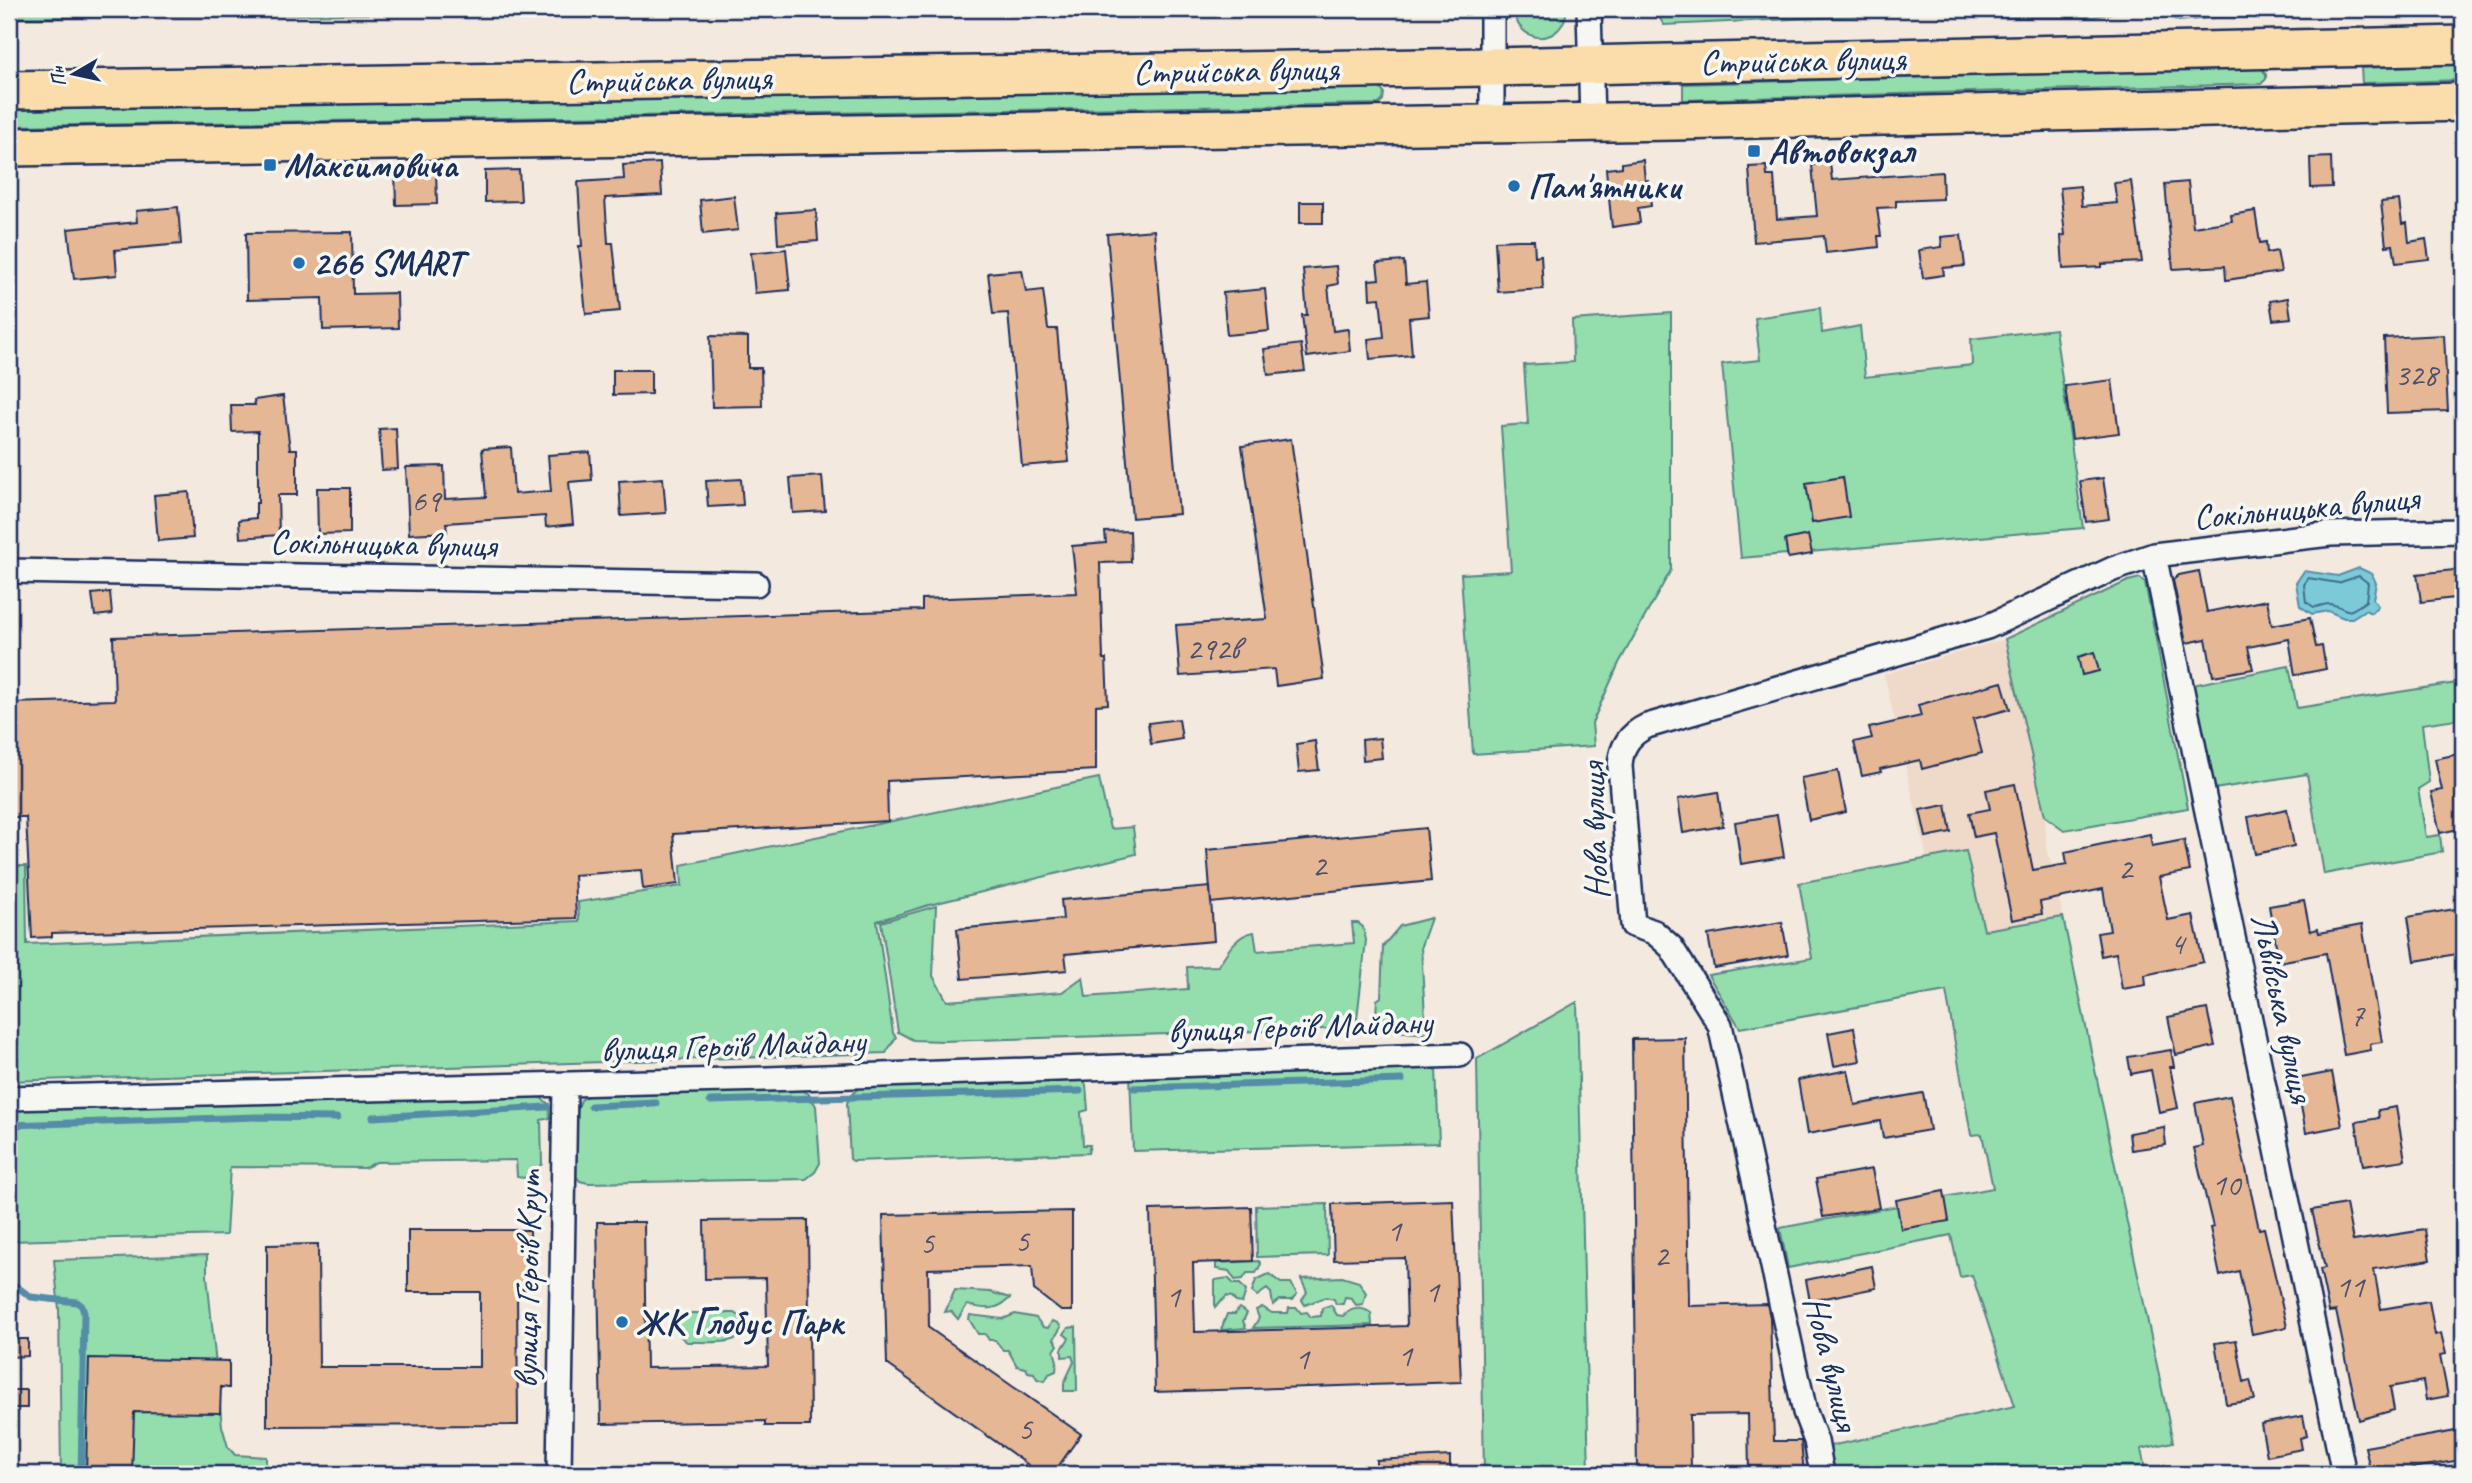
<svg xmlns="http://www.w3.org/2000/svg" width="2472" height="1483" font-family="Caveat,sans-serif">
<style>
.built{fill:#efdac9}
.green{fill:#94ddad;stroke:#588686;stroke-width:2}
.water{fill:#7bcad8;stroke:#558ca7;stroke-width:2}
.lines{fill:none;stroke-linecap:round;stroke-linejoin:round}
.shore{stroke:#416d8f;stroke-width:2}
.stream{stroke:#558ca7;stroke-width:7}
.building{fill:#e5b795;stroke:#1b2f5e;stroke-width:2}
.minor-casing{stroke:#1b2f5e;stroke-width:28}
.primary-casing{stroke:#1b2f5e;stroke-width:42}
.minor{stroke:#f6f6f2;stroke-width:23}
.primary{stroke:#faddab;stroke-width:37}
.poi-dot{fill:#1f6fb2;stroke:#f6f6f2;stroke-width:2.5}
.labels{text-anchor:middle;stroke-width:7;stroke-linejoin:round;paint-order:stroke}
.number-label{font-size:32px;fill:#4e516c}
.street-label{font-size:35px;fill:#1b2f5e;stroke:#f6f6f2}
.poi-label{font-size:35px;font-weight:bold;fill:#1b2f5e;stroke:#f6f6f2;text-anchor:start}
</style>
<rect width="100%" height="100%" fill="#f3e9df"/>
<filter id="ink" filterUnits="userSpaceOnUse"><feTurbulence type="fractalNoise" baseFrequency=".0143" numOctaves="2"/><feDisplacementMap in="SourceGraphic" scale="14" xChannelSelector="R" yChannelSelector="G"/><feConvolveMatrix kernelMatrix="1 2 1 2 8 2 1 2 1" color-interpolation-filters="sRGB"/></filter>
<g filter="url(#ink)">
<path class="built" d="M2005 639 2045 816 2047 846 2063 917 1983 930 1966 851 1927 859 1884 674Z"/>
<path class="green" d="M9 9H707V10L9 18Z
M1513 9H1567C1563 47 1518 46 1513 9Z
M1654 9H1907L1901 14 1664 25Z
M1980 9H2130L2093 17H1997Z
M2164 9H2262L2240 17H2218L2179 21 2168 16Z
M2334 9H2463V11L2342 16Z
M2463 64V80L2362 83 2361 68Z
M2261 68 2266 74V79L2261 84 1683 100V84Z
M1379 87 1384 93 1383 100 1379 104 9 126V110Z
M1820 308 1822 333 1860 326 1865 377 1972 365 1971 339 2055 329 2083 528 1741 558 1722 364 1760 360 1755 318Z
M1671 313V570L1619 663 1592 723 1594 746 1473 754 1461 574 1511 571 1501 426 1528 424 1524 365 1573 362 1572 320Z
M2140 578 2145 582 2188 808 2064 830 2045 816 2005 639 2128 581Z
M2289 666 2297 708 2463 682V718L2422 724 2429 782 2418 789 2426 837 2440 835 2442 852 2324 874 2307 774 2214 789 2192 685Z
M1099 778 1110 829 1133 827 1136 854 929 905 877 921 893 1033 896 1037 886 1053 9 1081V866H26L27 944 579 921 578 902 682 886 681 865Z
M1966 851 1984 930 2063 917 2173 1442 2141 1449 2146 1474H1835L1830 1446 2015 1406 1972 1275 1960 1277 1951 1235 1788 1268 1780 1228 1993 1188 1982 1134 1971 1135 1946 991 1740 1028 1708 975 1812 958 1799 883Z
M936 906 933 976 947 1001 1062 992 1083 977 1086 997 1188 989 1187 967 1218 966C1227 952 1236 935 1254 932L1257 951 1354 943 1352 923H1358L1363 927 1366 940 1356 1028 943 1041 913 1040 898 1032 881 922Z
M1431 918 1421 946 1426 1034 1375 1029 1377 1000 1381 997 1383 946 1400 926Z
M1577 1002 1589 1474H1484L1477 1059Z
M1431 1067 1436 1068 1439 1143 1133 1151 1130 1075Z
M1083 1079 1086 1085 1088 1110 1081 1112 1083 1145H1090L1088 1153 853 1161 850 1159 847 1103 853 1093 865 1083Z
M800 1089 809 1094 816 1106 820 1163 815 1172 806 1179 588 1183 580 1181 576 1176 577 1111 581 1100 591 1094Z
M534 1093 549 1104 550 1118 541 1120 542 1164 524 1178 517 1177 516 1160 376 1162 365 1168 230 1167 226 1235 9 1241V1110Z
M1327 1204 1328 1255 1257 1257 1256 1206Z
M207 1255V1275L222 1426 228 1447 235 1455 266 1457V1474H61L59 1309 54 1260Z
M1259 1261 1261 1264 1256 1273H1247L1243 1279 1235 1280 1229 1271 1216 1269V1263Z
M1269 1274 1281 1283H1291L1297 1294 1292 1300H1280L1273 1305 1271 1293 1267 1289 1257 1296 1252 1292 1256 1280Z
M1342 1277 1359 1282 1366 1293 1363 1304 1356 1305 1351 1298 1345 1297 1343 1304H1336L1334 1299 1326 1297 1305 1305 1302 1300 1307 1292 1301 1279Z
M1228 1278 1234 1284H1240L1246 1291 1242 1303 1236 1302 1232 1297 1227 1296 1215 1307V1280Z
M955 1290 990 1292 1010 1298C996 1312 985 1309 967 1305L958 1319 951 1311 945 1312Z
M1331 1305 1337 1315 1343 1316C1351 1308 1361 1306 1371 1313L1372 1325 1253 1328 1259 1318 1256 1310 1262 1307 1272 1313H1288L1289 1308H1297L1301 1313 1307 1312 1311 1317 1321 1316 1322 1308Z
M1239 1308 1247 1313 1243 1321 1246 1328 1221 1330 1227 1314H1235Z
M687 1313H735L746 1321C748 1349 706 1341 687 1342 675 1334 675 1320 687 1313Z
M1015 1314 1036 1318 1043 1327 1048 1328 1052 1321 1058 1323 1061 1327 1054 1339 1058 1345 1054 1351 1057 1361 1056 1371 1049 1374 1045 1381 1037 1379 1034 1373 1028 1372 1026 1368 1017 1366 1008 1350H1003L995 1340H989L985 1334H978L969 1319 970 1315 1003 1319Z
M1076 1327 1077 1391H1064V1383L1074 1362 1072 1356 1062 1357V1349L1069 1338 1064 1334 1068 1328Z"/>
<path class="water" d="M2359 568 2372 574 2376 583 2373 599 2378 606 2371 613 2365 610 2352 618H2344L2328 611 2312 614 2300 606 2296 583 2304 571 2338 576Z"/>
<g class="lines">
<path class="shore" d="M2359 576 2368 583 2366 601C2342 618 2352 608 2330 604 2325 603 2319 607 2314 607L2306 602 2304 585 2308 578 2338 583Z"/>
<path class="stream" d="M1134 1088 1402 1080
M710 1101 1080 1091
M591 1106 656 1103
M373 1117 547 1107
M9 1125 256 1117 337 1118
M9 1281 31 1297 77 1302 82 1306 84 1313 81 1474"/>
</g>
<path class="building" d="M2331 157 2332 187 2311 188 2310 158Z
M1643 160 1645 181 1648 180 1651 206 1638 208 1640 223 1612 227 1606 169 1622 167V163Z
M660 163 662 195 605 198 608 243H613L620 311 586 314 579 246H582L578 182 624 179 623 165Z
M1830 163 1832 180 1942 172 1943 199 1896 201V207L1877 208 1881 236H1878L1879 247 1826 253 1824 236 1754 242 1749 167 1766 166 1767 176H1774L1777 219 1817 216 1812 165Z
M436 169 437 204 396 205 395 170Z
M519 170 521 201 485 202V171Z
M2131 181 2142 262 2102 264V267L2063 269 2061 236 2065 235 2060 188 2080 186 2082 206 2117 203 2114 183Z
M2188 182 2193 227 2232 221 2231 215 2255 211 2260 243 2266 242 2267 253 2277 251 2281 272 2226 280 2225 266 2173 269 2165 184Z
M734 196 738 230 703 234 700 200Z
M2399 200 2402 224 2407 223 2409 242 2426 239 2429 259 2396 263 2393 245 2386 246 2381 202Z
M1300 202H1323V223H1300Z
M178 207 181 244 115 250 117 275 74 279 68 229 137 222 136 211Z
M816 210 818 241 778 244 776 213Z
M1154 230 1179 514 1132 518 1107 234Z
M352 232 353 294 397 293 398 328 323 330 322 298 247 300 246 233Z
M1961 235 1965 266 1943 268 1944 275 1923 278 1919 250 1942 247 1941 237Z
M1518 240H1534L1535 256 1541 255 1543 289 1498 292 1495 241Z
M786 249 790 290 755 293 751 253Z
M1404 261 1406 284 1426 282 1429 316 1409 318 1412 355 1370 359 1368 339 1384 337 1380 298 1370 299 1369 280 1379 279 1377 263Z
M1336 266 1338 284 1328 286 1333 331 1348 329 1350 351 1307 357 1302 315H1307L1303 269Z
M1022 270 1026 292 1043 290 1048 329H1057L1069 462 1022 466 1008 313 993 314 988 273Z
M1265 289 1269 331 1227 335 1223 293Z
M2288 298 2291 318 2273 320 2270 301Z
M2444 335 2448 411 2387 413 2384 338Z
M710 336 748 337V368H761L762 406 712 407Z
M1301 344 1305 371 1268 375 1264 349Z
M613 370H651V394L613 395Z
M2112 380 2119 433 2072 439 2065 386Z
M283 396 290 449H297V495H278L279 535 240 538 239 520 256 518V503H258V431L232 432 231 405H255L254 400Z
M396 428 398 469 382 470 379 429Z
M1291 439 1324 679 1276 686 1274 669 1180 676 1176 625 1267 619 1242 446Z
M511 447 514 494 551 491 548 455 590 452 592 480 569 482 573 524 546 527 545 516 446 523 447 532 409 534 406 467 444 466 445 499 486 497 482 449Z
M822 476 825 511 793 513 790 478Z
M1843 477 1849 517 1812 523 1806 483Z
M663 478 666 513 621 516 619 481Z
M2103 478 2109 519 2086 522 2080 481Z
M741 479 743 505 708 507 706 481Z
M317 488H350V533L318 534Z
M189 492 193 538 158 541 154 495Z
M1130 531 1131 562 1100 563 1103 659H1106L1108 704 1096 705V770L887 781 888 821 673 834 678 884 643 889 641 870 574 875 576 918 52 933V937L32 938 26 817H9V703L115 700 113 637 922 610V599L1077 593 1072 546 1106 543 1105 532Z
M1808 535 1812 554 1788 558 1785 540Z
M2463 569V597L2421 602 2417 574Z
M2199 571 2207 612 2267 600 2272 625 2310 618 2316 647 2322 646 2326 669 2295 675 2289 639 2248 647 2253 669 2213 676 2206 639 2186 643 2173 580 2179 575Z
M110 592 112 614 95 616 92 594Z
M2094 652 2099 671 2082 675 2078 657Z
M2002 682 2010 709 1973 719 1982 753 1922 769 1920 760 1880 769 1881 772 1862 776 1854 742 1872 738 1869 728 1921 716 1918 705Z
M1179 719 1182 739 1151 744 1148 723Z
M1380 738 1382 758 1363 760 1362 740Z
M1315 741 1319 770 1299 772 1296 744Z
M2463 753V828L2440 833 2431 792 2442 790 2435 759Z
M1838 771 1846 812 1809 820 1801 778Z
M2015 784 2033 870 2067 864 2065 852 2150 834 2152 846 2184 840 2190 871 2159 877 2168 920 2193 915 2203 962 2145 975 2146 985 2122 989 2116 953 2101 956 2097 933 2110 931 2103 889 2040 902 2042 914 2012 920 1994 833 1974 837 1969 813 1990 809 1986 790Z
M1718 792 1723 826 1683 833 1678 799Z
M1946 805 1951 832 1926 837 1920 810Z
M2287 809 2294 846 2255 854 2248 817Z
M1777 815 1784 857 1741 864 1735 822Z
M1426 828 1431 881 1211 903 1207 850Z
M1210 887 1214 941 1065 954 1067 970 962 979 957 929 1063 919 1061 900Z
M2304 900 2310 931 2318 929 2319 933 2362 925 2382 1042 2370 1044 2371 1050 2344 1055 2326 953 2279 962 2269 906Z
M2461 908 2463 953 2415 961 2408 917Z
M1782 922 1788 955 1714 968 1708 935Z
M2207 1009 2215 1046 2176 1055 2168 1017Z
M1854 1028 1860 1061 1834 1066 1828 1033Z
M1685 1038 1689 1306 1767 1304 1770 1317 1774 1441H1801L1804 1474H1749L1748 1414 1690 1415 1691 1470 1637 1471 1632 1039Z
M2171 1050 2174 1067H2170L2178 1108 2159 1112 2151 1070 2131 1074 2128 1057Z
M1848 1070 1855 1105 1923 1093 1930 1130 1883 1138 1880 1121 1807 1134 1798 1080Z
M2332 1072 2342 1126 2306 1133 2296 1079Z
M2230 1096 2259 1229 2264 1228 2287 1327 2252 1334 2239 1271 2220 1276 2210 1228 2213 1227 2194 1148 2203 1146 2195 1103Z
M2396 1107 2405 1160 2363 1166 2356 1122 2379 1118 2378 1110Z
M2164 1127 2166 1145 2131 1150 2129 1133Z
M1872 1169 1879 1208 1823 1217 1816 1179Z
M1944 1191 1949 1221 1901 1229 1896 1200Z
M1453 1200 1461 1382 1155 1392 1150 1210 1251 1207 1253 1261 1193 1263 1195 1332 1346 1328 1407 1326 1405 1258 1334 1260 1332 1204Z
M2346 1204 2353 1241 2425 1230 2430 1260 2374 1269 2381 1309 2429 1301 2435 1335 2441 1333 2446 1354 2440 1355 2448 1396 2426 1400 2423 1381 2390 1387 2394 1410 2359 1420 2336 1311 2329 1312 2320 1269 2325 1268 2312 1210Z
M1072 1211V1311H1061L1034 1290 1032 1266 928 1269 929 1328 1081 1434 1053 1474H1041L887 1364 883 1215Z
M808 1220 810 1426H765V1421L601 1424 597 1222H644L646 1368 768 1366 766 1278 705 1279 704 1221Z
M408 1230H530V1289H517L518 1425 267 1426V1245L318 1244 319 1367H480V1292H408Z
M1872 1266 1876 1288 1810 1301 1806 1280Z
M9 1339H28V1356L9 1357Z
M2236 1340 2244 1382 2250 1380 2255 1400 2226 1404 2220 1360H2218L2215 1343Z
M89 1358 229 1361V1388L221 1387 220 1413 134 1412 132 1474H86Z
M9 1390H27V1408H9Z
M2303 1416 2307 1436 2300 1438 2302 1449 2267 1456 2261 1424Z
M2456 1431 2461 1460 2412 1468 2413 1474H2371L2365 1447Z
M1450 1456V1474H1376V1460Z"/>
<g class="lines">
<defs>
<path id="minor" d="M1492 9V123
M1589 9 1592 121
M2154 555 2344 1474
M9 571 756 584
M9 1098 767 1079 1460 1055
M559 1474 565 1085
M1822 1474 1816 1441 1805 1412 1720 1025 1671 947 1654 932 1633 925 1620 766C1621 746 1630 734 1647 726L1987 627 2113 569 2154 555 2330 534 2463 531"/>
<path id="primary" d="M9 90 1491 67 2463 45
M9 147 1676 121 2463 102"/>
</defs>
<use href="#minor" class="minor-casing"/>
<use href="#primary" class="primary-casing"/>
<use href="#minor" class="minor"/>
<use href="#primary" class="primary"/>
</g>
</g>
<g class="poi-dot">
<rect x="1747" y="144" width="14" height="14" rx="3.5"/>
<rect x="263" y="158" width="14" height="14" rx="3.5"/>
<circle cx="1514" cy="186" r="7"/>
<circle cx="299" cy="263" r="7"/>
<circle cx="622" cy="1322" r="7"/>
</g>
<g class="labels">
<g class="number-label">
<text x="2416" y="385">328</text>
<text x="426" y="511">69</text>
<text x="1213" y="659">292в</text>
<text x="1319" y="876">2</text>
<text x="2125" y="879">2</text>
<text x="2177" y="954">4</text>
<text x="2357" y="1026">7</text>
<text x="2226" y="1195">10</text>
<text x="1394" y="1241">1</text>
<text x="1022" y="1251">5</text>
<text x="927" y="1253">5</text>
<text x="1661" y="1266">2</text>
<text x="2350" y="1297">11</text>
<text x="1432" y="1302">1</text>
<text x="1173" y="1307">1</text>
<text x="1405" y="1366">1</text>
<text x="1302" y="1369">1</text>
<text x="1025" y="1439">5</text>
</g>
<g class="street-label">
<text transform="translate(1803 60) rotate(-1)" y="12">Стрийська вулиця</text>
<text transform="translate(1236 70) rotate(-1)" y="12">Стрийська вулиця</text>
<text transform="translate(669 79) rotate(-1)" y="12">Стрийська вулиця</text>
<text transform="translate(2306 507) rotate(-5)" y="12">Сокільницька вулиця</text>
<text transform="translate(383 543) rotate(1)" y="12">Сокільницька вулиця</text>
<text transform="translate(1594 831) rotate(-92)" y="12">Нова вулиця</text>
<text transform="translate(2283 1008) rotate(78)" y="12">Львівська вулиця</text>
<text transform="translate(1300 1026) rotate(-2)" y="12">вулиця Героїв Майдану</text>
<text transform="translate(733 1045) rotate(-2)" y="12">вулиця Героїв Майдану</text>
<text transform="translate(527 1279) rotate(-89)" y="12">вулиця Героїв Крут</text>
<text transform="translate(1832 1363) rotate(76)" y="12">Нова вулиця</text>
</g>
<g class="poi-label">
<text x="1768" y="163">Автовокзал</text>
<text x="284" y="177">Максимовича</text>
<text x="1528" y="198">Пам'ятники</text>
<text x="313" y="275">266 SMART</text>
<text x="636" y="1334">ЖК Глобус Парк</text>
</g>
</g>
<rect width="2472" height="1483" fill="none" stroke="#f6f6f2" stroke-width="35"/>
<rect x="18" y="18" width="2437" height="1448" fill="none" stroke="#1b2f5e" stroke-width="2.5" filter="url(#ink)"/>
<g transform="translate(74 74) rotate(261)" stroke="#f6f6f2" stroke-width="5" paint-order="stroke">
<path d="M0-5L12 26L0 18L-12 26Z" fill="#1b2f5e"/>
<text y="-10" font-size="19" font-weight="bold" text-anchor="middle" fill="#1b2f5e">Пн</text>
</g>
</svg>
